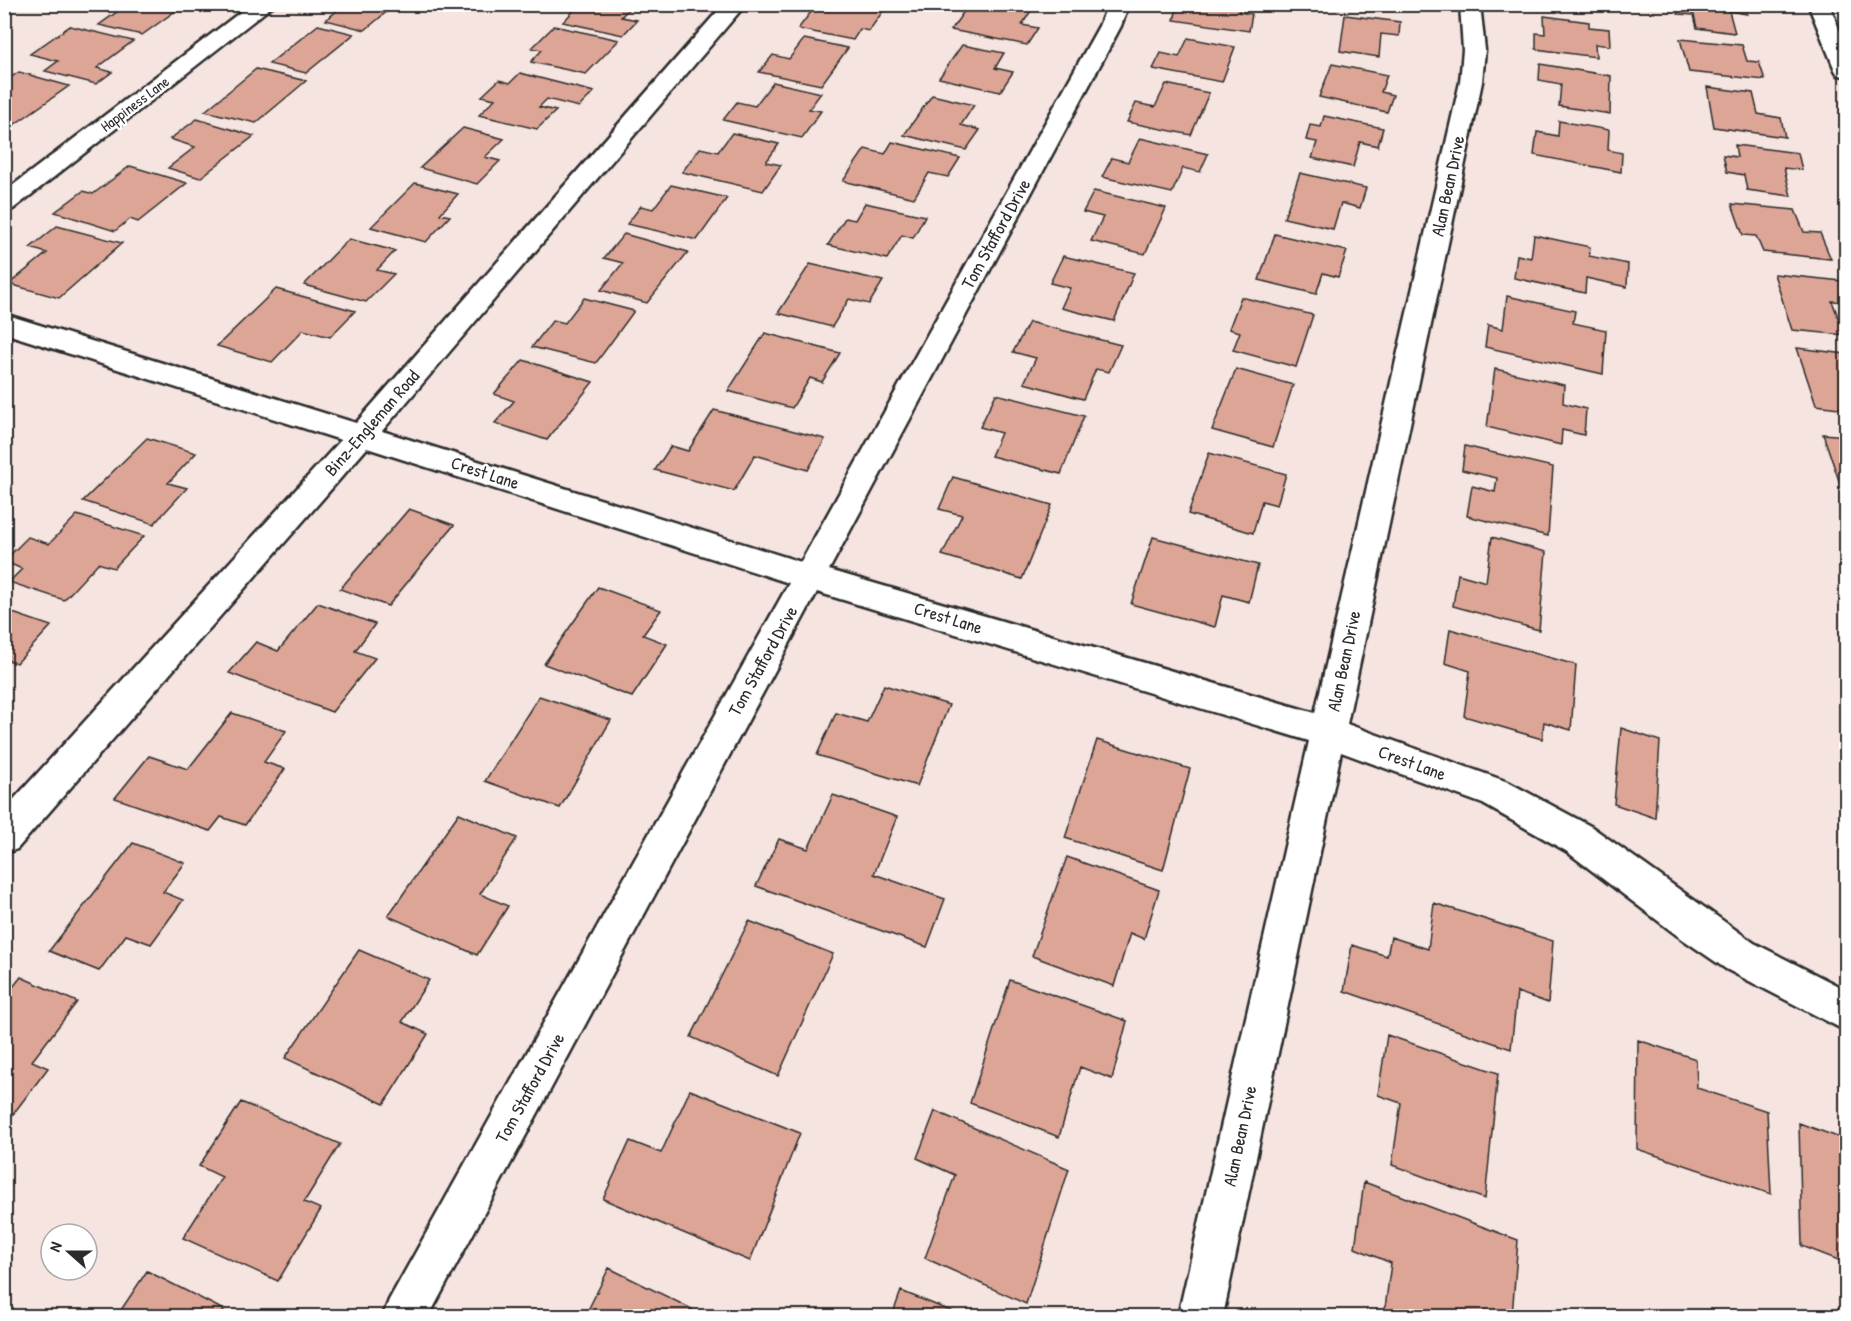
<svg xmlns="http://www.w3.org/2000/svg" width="1851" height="1321" font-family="'Patrick Hand',sans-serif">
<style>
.building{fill:#dda596;stroke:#2b2b2b;stroke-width:1.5}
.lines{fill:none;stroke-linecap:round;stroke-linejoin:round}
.minor-casing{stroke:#2b2b2b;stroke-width:5}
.minor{fill:#fff;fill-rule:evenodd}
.labels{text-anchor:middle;stroke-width:5;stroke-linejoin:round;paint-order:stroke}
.far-street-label{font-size:15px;fill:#2b2b2b;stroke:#fff}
.street-label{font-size:18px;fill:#2b2b2b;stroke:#fff}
</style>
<rect width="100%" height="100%" fill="#f5e4e0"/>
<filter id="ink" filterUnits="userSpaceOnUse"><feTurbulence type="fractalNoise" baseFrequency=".0167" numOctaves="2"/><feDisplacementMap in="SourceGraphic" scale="12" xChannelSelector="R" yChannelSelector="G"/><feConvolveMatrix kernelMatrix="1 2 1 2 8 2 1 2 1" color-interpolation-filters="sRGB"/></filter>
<g filter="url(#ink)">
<path class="building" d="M128 4H185L142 35 99 25Z
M345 4H396L365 30 326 20Z
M580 4H633L621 17 637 20 623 35 563 22Z
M798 4H888L869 31 860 29 853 40 798 29 814 8Z
M969 4H1009L1032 9 1022 25 1038 28 1027 45 951 30Z
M1178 4H1241L1239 12 1252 14 1249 31 1174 20Z
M1343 4H1382V10L1343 6Z
M1576 4 1577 10 1540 4Z
M1677 4H1745L1747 14 1729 11 1735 33 1697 28 1694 15 1678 14Z
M1345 15 1400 22 1399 36 1381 34 1379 57 1340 51Z
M1544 16 1589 22V27L1609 29 1610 46 1595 44 1596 57 1536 49V33L1545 34Z
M318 25 354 34 306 73 269 64Z
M70 26 133 41 97 68 112 72 96 84 45 71 58 61 30 54Z
M554 26 619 40 586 74 531 62 542 50 532 48Z
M1188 38 1235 47 1222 82 1153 69 1161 53 1179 57Z
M804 39 848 48 821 85 759 72 773 55 789 59Z
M1680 39 1742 45 1747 61 1759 62 1765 80 1689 72Z
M962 45 1004 53 995 68 1013 72 1000 92 939 78Z
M1332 64 1387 75 1381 92 1393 95 1387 112 1319 97Z
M1540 64 1611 76 1610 114 1559 106 1561 84 1539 80Z
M256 69 306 81 256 123 205 111Z
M19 72 69 86 8 129 4 127V82Z
M520 73 594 92 579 107 547 99 539 107 556 111 537 129 479 115 495 99 482 96 499 80 510 83Z
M773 82 821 93 809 109 821 111 802 138 723 120 737 102 755 106Z
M1166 84 1209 93 1191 135 1127 122 1136 103 1155 107Z
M1707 87 1753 93 1758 114 1781 118 1785 137 1714 127Z
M932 95 974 105 961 125 980 130 966 150 904 135Z
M1324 116 1383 128 1378 146 1360 142 1353 167 1312 158 1317 142 1306 140 1310 125 1321 127Z
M197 119 254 136 200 178 168 168 195 147 170 139Z
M1559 121 1609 130 1608 150 1622 153 1621 172 1534 155 1537 132 1558 136Z
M463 128 504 139 485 157 500 161 477 184 420 168Z
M732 133 779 144 766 162 781 165 763 191 682 172 700 148 718 152Z
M1140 138 1208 154 1200 172 1183 168 1172 193 1102 177 1112 158 1128 162Z
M892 142 960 158 948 177 929 173 914 198 843 181 865 149 885 154Z
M1735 145 1798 153 1802 170 1784 168 1791 196 1747 190 1744 175 1727 172 1723 155 1737 157Z
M130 166 187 183 138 222 130 219 115 231 55 212 83 191 93 194Z
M1300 173 1366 188 1360 208 1341 203 1333 229 1284 218Z
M415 183 458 194 440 214 450 216 426 242 371 227Z
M671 185 727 198 697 240 627 224 641 206 653 209Z
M1094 191 1166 208 1145 254 1091 241 1103 217 1083 212Z
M865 203 925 216 913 238 902 235 887 259 828 245 845 218 855 220Z
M1732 204 1795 210 1804 232 1820 233 1831 259 1763 252 1756 236 1743 235Z
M57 226 122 243 59 298 9 284 47 253 30 248Z
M624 234 688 252 647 303 601 290 623 263 604 258Z
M1275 234 1347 251 1338 277 1323 273 1316 294 1259 280Z
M1534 235 1590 247 1589 256 1628 264 1627 287 1586 278 1585 293 1514 278 1517 255 1531 258Z
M349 239 395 251 377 270 394 274 366 302 304 285Z
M1063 256 1134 273 1114 321 1061 308 1070 288 1050 283Z
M810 264 883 281 869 304 849 299 832 327 778 313Z
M1774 274 1842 281 1846 290V302L1832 301 1845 335 1792 330Z
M276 289 355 311 330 337 303 330 272 362 217 346Z
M1507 296 1575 311 1573 323 1606 330 1603 374 1485 347 1488 325 1503 329Z
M1241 297 1313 315 1296 367 1233 350 1240 332 1229 329Z
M584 298 634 311 596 363 532 347 553 320 565 323Z
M1029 322 1121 345 1109 372 1096 369 1083 399 1024 383 1036 358 1013 352Z
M765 333 840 353 822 382 810 378 792 408 728 391Z
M1797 348 1846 354V409L1816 405Z
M523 360 593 382 547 440 495 423 514 401 494 394Z
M1236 369 1293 385 1273 447 1212 430Z
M1495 369 1564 385 1563 403 1586 409 1584 435 1562 430 1561 445 1487 427Z
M996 394 1084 416 1061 474 991 456 1001 433 980 427Z
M714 410 825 439 808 470 755 455 734 491 655 470 671 446 688 451Z
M1823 434 1846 436V501Z
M147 438 196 453 168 483 187 488 154 524 83 501Z
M1465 446 1553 467 1548 536 1467 516 1472 486 1495 492 1497 478 1462 470Z
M1209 453 1286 474 1277 505 1262 501 1253 533 1188 514Z
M953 477 1052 505 1022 579 942 555 962 515 939 509Z
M409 509 454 525 388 606 340 589Z
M77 515 144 536 114 568 98 563 64 600 9 582 22 569 4 561 28 537 49 544Z
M1153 537 1258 565 1249 602 1223 595 1215 627 1131 604Z
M1492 537 1546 552 1539 630 1453 606 1458 574 1486 582Z
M598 587 661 610 643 635 667 644 632 697 544 664Z
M318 603 375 624 355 651 375 658 332 712 229 673 256 642 278 651Z
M4 610 51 626 17 663 4 659Z
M1450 629 1576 665 1571 730 1544 722 1542 739 1464 716 1470 671 1445 663Z
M884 685 949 705 917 786 817 755 836 713 867 722Z
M539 696 611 720 560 808 485 781Z
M232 713 286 731 264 762 285 769 245 825 221 817 210 831 115 798 149 756 188 769Z
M1621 728 1660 741 1655 818 1614 804Z
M1097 740 1190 769 1163 870 1065 838Z
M833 795 897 817 874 874 945 899 927 947 756 886 779 839 808 849Z
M459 813 517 838 480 894 508 906 477 955 388 916Z
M133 843 185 863 163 892 183 900 151 944 126 935 99 971 49 951Z
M1067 857 1159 890 1144 939 1130 933 1114 986 1032 956Z
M1434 903 1553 941 1548 1003 1517 992 1511 1049 1344 991 1352 945 1387 956 1391 937 1428 949Z
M749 921 833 954 778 1076 691 1037Z
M359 950 429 980 402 1022 428 1034 384 1104 285 1058Z
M21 977 77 1002 32 1061 48 1068 4 1126V998Z
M1010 980 1127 1021 1112 1079 1080 1067 1059 1137 970 1103Z
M1387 1035 1498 1073 1485 1199 1392 1165 1401 1103 1378 1095Z
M1638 1040 1696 1059 1697 1088 1767 1111 1771 1194 1637 1149Z
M690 1090 800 1133 750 1261 603 1199 630 1141 661 1153Z
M241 1102 340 1144 304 1202 321 1209 278 1281 183 1238 222 1177 199 1166Z
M935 1111 1069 1169 1026 1304 925 1258 955 1175 917 1158Z
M1799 1123 1846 1140V1263L1802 1246Z
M1364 1182 1518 1240 1512 1316H1384L1391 1263 1355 1248Z
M609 1268 692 1309 688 1316H585Z
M147 1271 224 1310 220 1316H117Z
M901 1291 963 1316H892Z"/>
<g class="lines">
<defs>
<path id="minor" d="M251 4H275L13 209 4 211V192Z
M724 4H746L382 431 801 562 1099 26 1108 4H1129L1121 26 829 570 1315 713 1460 82 1463 50 1460 4H1480L1485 50 1482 82 1347 724 1508 782 1592 827 1754 943 1846 990V1031L1726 969 1678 936 1566 851 1483 804 1341 752 1223 1316H1178L1309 741 817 592 429 1316H383L389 1300 789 583 367 448 17 849 4 854V810L341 440 4 333V314L356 423Z
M1808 4H1829L1846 46V76L1838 75 1835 70Z"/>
</defs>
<use href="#minor" class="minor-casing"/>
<use href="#minor" class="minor"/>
</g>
</g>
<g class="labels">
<g class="far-street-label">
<text transform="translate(135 104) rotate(-37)" y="5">Happiness Lane</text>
</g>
<g class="street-label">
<text transform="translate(1448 186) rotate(-78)" y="6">Alan Bean Drive</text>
<text transform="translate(996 234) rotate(-61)" y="6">Tom Stafford Drive</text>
<text transform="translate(372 423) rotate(-49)" y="6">Binz-Engleman Road</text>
<text transform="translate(485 473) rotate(18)" y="6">Crest Lane</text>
<text transform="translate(948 618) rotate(17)" y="6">Crest Lane</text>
<text transform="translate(763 661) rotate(-61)" y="6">Tom Stafford Drive</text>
<text transform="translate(1344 661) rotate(-78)" y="6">Alan Bean Drive</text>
<text transform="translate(1412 763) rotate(20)" y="6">Crest Lane</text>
<text transform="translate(530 1088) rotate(-61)" y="6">Tom Stafford Drive</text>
<text transform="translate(1240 1136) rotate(-78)" y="6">Alan Bean Drive</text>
</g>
</g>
<rect width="1851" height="1321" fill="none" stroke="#fff" stroke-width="24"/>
<rect x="12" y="12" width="1827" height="1297" fill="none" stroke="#2b2b2b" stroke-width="2" filter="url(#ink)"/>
<g transform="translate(69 1252) rotate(291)"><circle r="28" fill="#ffffff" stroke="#aaaaaa" stroke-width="1.5"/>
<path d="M0-4.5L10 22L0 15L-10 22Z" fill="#2b2b2b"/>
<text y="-9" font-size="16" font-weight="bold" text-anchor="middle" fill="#2b2b2b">N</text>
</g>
</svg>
